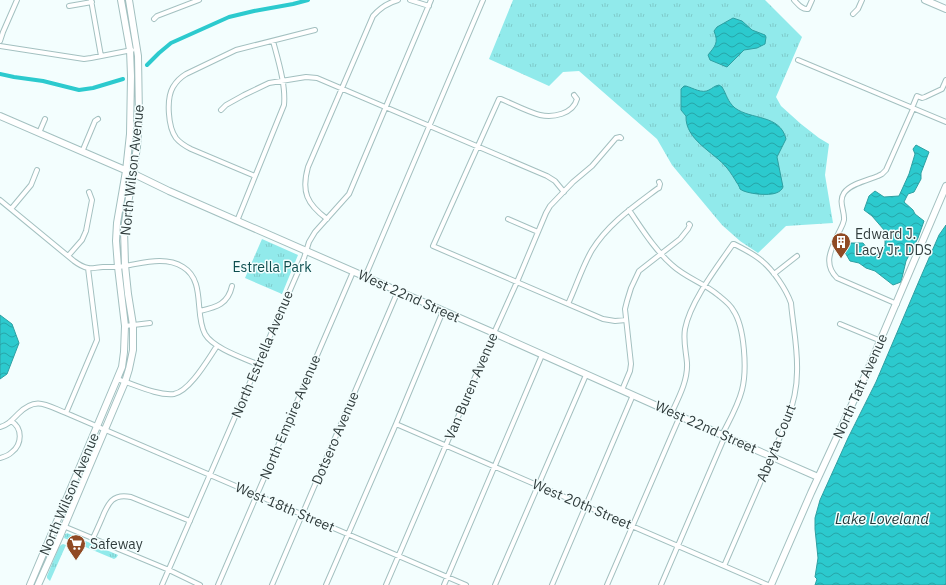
<svg xmlns="http://www.w3.org/2000/svg" width="946" height="585" font-family="'IBM Plex Sans',sans-serif">
<style>
.grass{fill:url(#grass-tufts)}
.water{fill:url(#water-waves);stroke:#2ea0a2}
.lines{fill:none;stroke-linecap:round;stroke-linejoin:round}
.canal{stroke:#2ccace;stroke-width:4}
.street-casing{stroke:#a3c0c0;stroke-width:6}
.secondary-casing{stroke:#a3c0c0;stroke-width:8}
.street{stroke:#fff;stroke-width:4}
.secondary{stroke:#fff;stroke-width:6}
.labels{text-anchor:middle;stroke-width:3;stroke-linejoin:round;paint-order:stroke}
.street-label{font-size:14px;fill:#313d3d;stroke:#f3fefe}
.poi-label{font-size:14px;fill:#313d3d;stroke:#f3fefe;text-anchor:start}
.park-label{font-size:14px;fill:#0d4e4f;stroke:#f3fefe}
.water-label{font-size:15px;font-style:italic;fill:#233b3c;stroke:#f3fefe}
</style>
<defs>
<pattern id="grass-tufts" width="24" height="20" patternUnits="userSpaceOnUse"><rect width="24" height="20" fill="#91eaeb"/><path d="M3 7l-1-3M5 7V3M7 7l1-3M15 17l-1-3M17 17v-4M19 17l1-3" fill="none" stroke="#7ecaca"/></pattern>
<pattern id="water-waves" width="16" height="10" patternUnits="userSpaceOnUse"><rect width="16" height="10" fill="#2ccace"/><path d="M0 5q4-4 8 0t8 0" fill="none" stroke="#26a5a8"/></pattern>
</defs>
<rect width="100%" height="100%" fill="#f3fefe"/>
<path class="grass" d="M513 0H765L802 37 776 97 781 106 801 124 819 138 829 144 825 175 833 223 786 226 758 253 740 241 722 225 672 165 657 139 579 71 563 72 549 86 489 59Z
M262 239 298 255 282 294 245 278Z
M67 533 118 555C117 557 116 558 114 559L64 538 65 534H66Z
M63 544 66 545 50 581 47 578V576L59 547 61 545Z"/>
<path class="water" d="M733 18 742 21 752 30 765 35 766 37 765 44 757 48 744 50 727 67 710 60 708 55C715 46 719 43 714 31L717 27Z
M719 85 722 87C727 95 727 101 735 108 751 120 780 114 786 139L777 157 783 187C782 190 779 192 776 193 769 196 746 194 740 189 740 188 738 184 737 183 734 178 731 173 727 168 714 152 685 140 686 116L681 110V89L684 86H686C693 88 702 94 709 90 713 88 714 86 719 85Z
M916 145 929 152 921 173V179L914 192 908 194 904 202 913 210 915 214 924 221 918 238 906 261 901 282 893 285 875 271 866 268 859 263 850 261 843 249 847 243H863L871 253 880 255 885 245V231L872 216 864 210 869 196 875 191 884 197 899 196 909 174 915 154 913 149Z
M946 225V585H815L817 579 815 577 818 558 815 529V518L820 500 848 438 876 382 919 281 939 235Z
M0 315 12 324 19 343 7 374 0 379Z"/>
<g class="lines">
<path class="canal" d="M147 65 159 53 171 43 229 17 254 11 293 4 308 0
M0 74 14 77 43 81 79 90 93 88 123 79"/>
<defs>
<path id="street" d="M91 0 101 56
M410 0 429 6
M794 0C798 4 802 10 808 9L812 0
M69 6 92 2
M853 14 858 9 862 0
M154 19 157 16 199 0
M0 41 3 32 17 0
M0 46 84 59 91 58 132 50
M798 60 946 122
M574 95 577 99C573 114 553 118 540 115 528 112 513 104 501 99H499L433 246 603 319 615 321 626 320
M912 108 917 96 922 98 925 97 942 89 946 80
M221 110 226 105 244 95 269 83 306 77 317 78 547 176 555 181 564 192
M39 133 45 119
M82 152 95 121 98 119
M255 176 191 149C185 146 180 143 176 138 168 127 166 99 173 87 176 82 181 77 186 74L236 50 315 30
M0 200 74 261C78 264 83 267 88 268 92 269 98 267 103 267 108 267 113 267 118 267 122 267 126 265 130 265 147 262 167 257 183 267 206 281 194 314 205 334 213 348 243 358 257 364
M11 209 31 185 37 170
M629 210C642 229 655 250 672 265 686 278 704 283 718 295 723 299 730 304 733 310 745 327 747 371 742 390 738 406 729 421 722 435
M327 219C307 204 301 192 308 167L373 16C380 8 387 3 398 0
M508 219 538 232
M237 221 284 105C286 85 278 60 273 41
M68 256 82 240 86 231 92 200 89 192
M774 274 797 256
M365 277 483 0
M568 304C576 287 582 267 592 250 608 224 633 207 657 189L659 188 660 184 659 182
M897 304 837 278C822 263 832 248 839 232 841 228 843 225 844 220 845 211 838 202 844 193 850 184 868 180 878 176L882 174 886 170 913 109
M200 311C217 307 228 304 232 286
M840 324 881 341
M125 326 150 323
M117 379C134 384 157 396 174 394 190 391 208 359 217 346
M622 390 630 371 631 364 625 309 627 301 631 288 639 271 680 239 688 229 690 225 689 224
M672 412C679 397 688 380 687 363 686 351 683 341 685 329 690 302 717 267 733 244H734C744 249 754 254 762 261 773 270 786 289 791 303 793 326 798 349 797 372 797 388 793 405 787 421L724 566
M66 413 97 340 88 268
M396 424 768 585
M0 427C8 425 12 420 18 414 36 396 46 405 66 413L466 585
M0 458C4 457 9 455 12 452 22 444 23 428 11 421
M56 523 169 570 200 585
M93 538C96 532 99 525 102 518 108 503 113 493 131 497L190 521
M162 585 304 258 309 242 315 232 349 194 431 0
M218 585 353 272
M272 585 398 291
M326 585 396 424 443 311
M386 585 494 333 517 282 546 213 550 206 573 182 592 166 616 138 620 137 621 138
M444 585 542 355
M495 585 586 375
M552 585 633 395
M607 585 680 416
M661 585 725 436"/>
<path id="secondary" d="M925 0 946 9
M0 116 132 173 169 191 494 333 722 435 818 477
M30 585 117 379 122 367 124 352 125 326 118 267 116 241 117 223 126 171 130 134 131 76 130 50 121 0
M38 585 60 536 125 382 129 369 133 350V325L128 294 125 265 124 229 137 147 139 117 138 56 129 0
M771 585 811 493 866 374 946 186"/>
</defs>
<use href="#street" class="street-casing"/>
<use href="#secondary" class="secondary-casing"/>
<use href="#street" class="street"/>
<use href="#secondary" class="secondary"/>
</g>
<defs>
<symbol id="building-pin" viewBox="-11 -11 22 30"><path d="M0 17L-7.5 6A9.5 9.5 0 1 1 7.5 6Z" fill="#904a24" stroke="#f3fefe"/><path d="M-4-6H4V6H1V3H-1V6H-4ZM-2.5-4.3h1.7v1.8h-1.7ZM.8-4.3h1.7v1.8H.8ZM-2.5-1h1.7V.8h-1.7ZM.8-1h1.7V.8H.8Z" fill="#fff"/></symbol>
<symbol id="supermarket-pin" viewBox="-11 -11 22 30"><path d="M0 17L-7.5 6A9.5 9.5 0 1 1 7.5 6Z" fill="#904a24" stroke="#f3fefe"/><path d="M-6-5.5h2.5l.6 2H6L4.5 2H-2.5L-4.4-4H-6ZM-1.5 3.2a1.3 1.3 0 1 0 .1 0ZM3 3.2a1.3 1.3 0 1 0 .1 0Z" fill="#fff"/></symbol>
</defs>
<g fill-rule="evenodd">
<use href="#building-pin" x="830" y="231" width="22" height="30"/>
<use href="#supermarket-pin" x="65" y="533" width="22" height="30"/>
</g>
<g class="labels">
<g class="street-label">
<text transform="translate(132 170) rotate(-84)" y="5">North Wilson Avenue</text>
<text transform="translate(409 296) rotate(24)" y="5">West 22nd Street</text>
<text transform="translate(262 354) rotate(-67)" y="5">North Estrella Avenue</text>
<text transform="translate(471 386) rotate(-67)" y="5">Van Buren Avenue</text>
<text transform="translate(860 386) rotate(-66)" y="5">North Taft Avenue</text>
<text transform="translate(290 417) rotate(-67)" y="5">North Empire Avenue</text>
<text transform="translate(706 427) rotate(24)" y="5">West 22nd Street</text>
<text transform="translate(335 438) rotate(-67)" y="5">Dotsero Avenue</text>
<text transform="translate(776 443) rotate(-68)" y="5">Abeyta Court</text>
<text transform="translate(69 494) rotate(-67)" y="5">North Wilson Avenue</text>
<text transform="translate(582 504) rotate(23)" y="5">West 20th Street</text>
<text transform="translate(285 507) rotate(23)" y="5">West 18th Street</text>
</g>
<g class="poi-label">
<text x="855" y="239">Edward J.<tspan x="855" dy="16">Lacy Jr. DDS</tspan></text>
<text x="90" y="549">Safeway</text>
</g>
<g class="park-label">
<text x="272" y="272">Estrella Park</text>
</g>
<g class="water-label">
<text x="882" y="524">Lake Loveland</text>
</g>
</g>
</svg>
